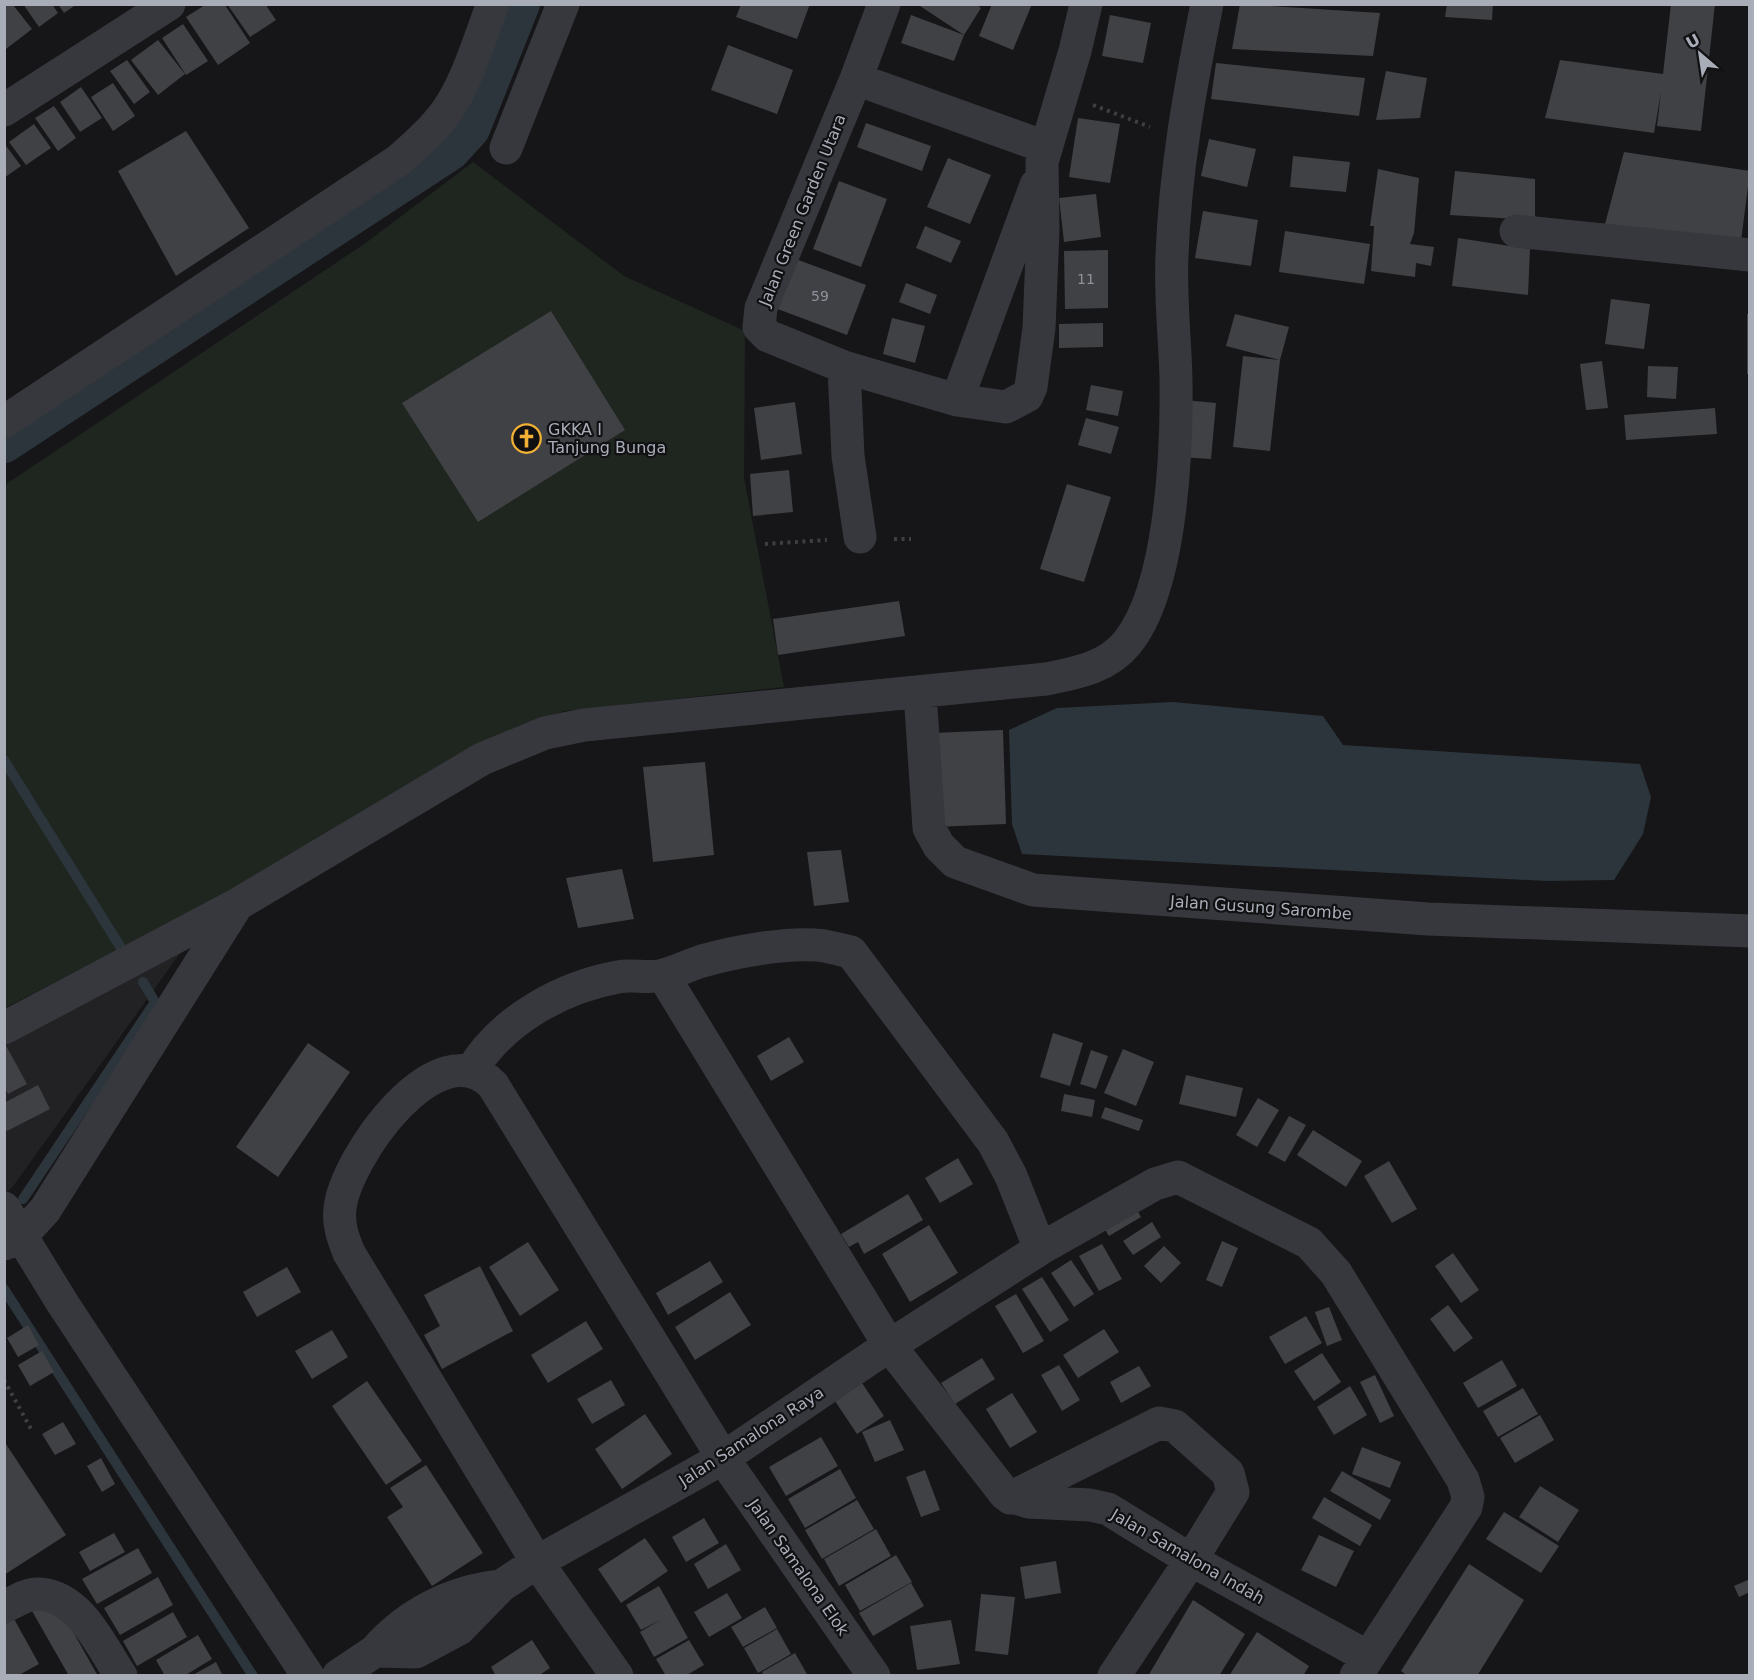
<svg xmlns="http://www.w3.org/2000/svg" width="1754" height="1680" font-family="'DejaVu Sans',sans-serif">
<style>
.built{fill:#222225}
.grass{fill:#1e261f}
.water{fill:#2c353c}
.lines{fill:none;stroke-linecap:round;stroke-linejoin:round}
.stream{stroke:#2c353c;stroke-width:10}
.canal{stroke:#2c353c;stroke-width:38}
.building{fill:#404145}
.path{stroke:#3d3f44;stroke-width:4;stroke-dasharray:3 4.5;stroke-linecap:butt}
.street{stroke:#37383d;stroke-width:33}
.labels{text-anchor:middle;stroke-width:4.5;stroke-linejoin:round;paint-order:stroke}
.number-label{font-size:14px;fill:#8e929b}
.street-label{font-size:16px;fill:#a8adb8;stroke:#111113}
.poi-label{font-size:16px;fill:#a8adb8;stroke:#111113;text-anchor:start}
</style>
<rect width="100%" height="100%" fill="#161618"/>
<path class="built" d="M188 942 14 1185 5 1194V1025Z"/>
<path class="grass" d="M473 162 624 276 745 331 744 478 784 687 564 711 483 742 217 898 5 1008V485L367 242Z"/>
<path class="water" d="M1173 702 1323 716 1343 745 1640 764 1651 797 1643 834 1614 880 1546 881 1022 854 1012 824 1009 730 1057 708Z"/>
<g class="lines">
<path class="stream" d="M4 760 126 956
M23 1199 155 1002 143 982
M4 1289 253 1676"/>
<path class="canal" d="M4 444 451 151 471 129 521 4"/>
</g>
<path class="building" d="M23 4H52L58 13 39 27Z
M58 4H77L64 13Z
M227 4H265L276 20 250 37Z
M741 4H810L797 39 736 17Z
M917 4H976L981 8 964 35 954 61 901 43 911 15 964 35Z
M992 4H1032L1013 50 979 36Z
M1240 4 1380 13 1373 56 1232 49Z
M1447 4H1493L1492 20 1445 17Z
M1671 4H1715L1701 131 1657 126 1661 92 1654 133 1545 118 1560 60 1663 74Z
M7 5H13L32 29 6 49 4 7Z
M205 5H225L250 43 218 65 186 17Z
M1110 15 1151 23 1143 63 1102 56Z
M183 24 208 61 186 75 162 38Z
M158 40 185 74 158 95 131 60Z
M728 45 793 70 777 114 711 90Z
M127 60 150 92 134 104 110 71Z
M1216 63 1365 78 1359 116 1211 99Z
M1386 71 1427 78 1420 118 1376 120Z
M113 83 135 116 113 131 91 97Z
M81 87 102 118 80 132 60 102Z
M54 106 76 138 58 151 35 118Z
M1078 118 1120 124 1110 183 1069 177Z
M866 123 931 146 922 171 857 147Z
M34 124 51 148 26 165 9 142Z
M186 131 249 228 176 276 118 171Z
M1209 139 1256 149 1247 187 1201 176Z
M4 143 21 166 4 178Z
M1624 152 1750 171 1741 241 1604 228Z
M1293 156 1350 162 1346 192 1290 187Z
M948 158 991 175 970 224 927 207Z
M1378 169 1419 178 1414 233 1410 244 1434 247 1431 266 1416 263 1415 277 1371 271 1374 226H1370Z
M1455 171 1535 179V220L1450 215Z
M839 181 887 199 861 267 813 249Z
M1096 194 1101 237 1064 242 1059 198Z
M1203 211 1258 220 1251 266 1195 258Z
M925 226 961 241 951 263 916 248Z
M1285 231 1370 244 1364 284 1279 272Z
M1458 238 1530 249 1528 295 1452 286Z
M1108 250V308L1065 309 1064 251Z
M793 258 866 285 847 335 775 308Z
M906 283 937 295 930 314 899 302Z
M1611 299 1650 304 1644 349 1605 344Z
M551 311 625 430 478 522 402 403Z
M1235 314 1289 327 1280 360 1226 346Z
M1747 314H1750V374H1747Z
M892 318 925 326 915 363 883 354Z
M1103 323V347L1059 348V324Z
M1243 356 1280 360 1270 451 1233 447Z
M1602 361 1608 408 1586 410 1580 364Z
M1648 366 1678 367 1676 399 1647 397Z
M1091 385 1123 391 1118 416 1086 410Z
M1184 400 1216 403 1211 459 1179 457Z
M795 402 802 454 761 460 754 408Z
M1715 408 1717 434 1626 440 1624 415Z
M1086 418 1119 427 1111 454 1078 445Z
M789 470 793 512 753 516 750 474Z
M1067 484 1111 497 1084 582 1040 569Z
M899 601 905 636 778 655 773 619Z
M1003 730 1006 824 935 827 933 733Z
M705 762 714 855 653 862 643 767Z
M841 850 849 902 814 906 807 852Z
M622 869 634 919 578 928 566 878Z
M1053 1033 1083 1043 1070 1086 1040 1077Z
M789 1037 804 1062 771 1081 757 1056Z
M4 1042 27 1084 8 1094 4 1087Z
M308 1043 350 1072 278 1177 236 1147Z
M1123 1049 1154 1062 1136 1106 1104 1093Z
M1091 1050 1108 1056 1096 1089 1080 1084Z
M1186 1075 1243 1088 1236 1117 1179 1104Z
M38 1085 50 1109 7 1131 4 1125V1103Z
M1064 1094 1095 1100 1092 1117 1061 1111Z
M1258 1098 1279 1110 1257 1147 1236 1135Z
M1105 1107 1143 1120 1139 1131 1101 1118Z
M1289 1116 1306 1125 1285 1162 1268 1153Z
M1313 1130 1362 1161 1346 1187 1297 1155Z
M958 1158 973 1184 940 1203 925 1178Z
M1389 1161 1417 1209 1392 1223 1364 1176Z
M908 1194 923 1220 864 1254 858 1242 849 1247 841 1234Z
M1133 1203 1141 1217 1109 1236 1101 1223Z
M1152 1222 1161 1237 1133 1255 1123 1241Z
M929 1225 958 1273 910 1302 882 1254Z
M1222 1241 1238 1248 1222 1287 1206 1280Z
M528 1242 559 1290 520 1316 489 1267Z
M1102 1244 1122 1279 1099 1291 1079 1256Z
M1164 1246 1181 1263 1161 1283 1144 1266Z
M1453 1253 1479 1290 1461 1303 1435 1266Z
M1071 1260 1094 1294 1074 1307 1051 1273Z
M710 1261 723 1282 668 1315 656 1293Z
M480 1266 513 1331 442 1369 424 1335 440 1326 424 1295Z
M287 1267 301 1292 257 1317 243 1292Z
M1042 1277 1069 1320 1050 1332 1022 1289Z
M730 1292 751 1325 695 1360 675 1327Z
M1016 1294 1044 1341 1023 1353 995 1306Z
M1448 1305 1473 1338 1454 1352 1430 1319Z
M1329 1307 1342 1340 1327 1346 1315 1312Z
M1306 1316 1322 1343 1285 1364 1269 1337Z
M586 1321 603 1349 548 1383 531 1355Z
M28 1325 39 1345 18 1357 7 1338Z
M1104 1329 1119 1352 1078 1378 1063 1355Z
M332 1330 348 1357 312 1379 295 1351Z
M42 1351 54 1372 30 1386 18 1365Z
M1322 1353 1341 1382 1314 1401 1294 1371Z
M982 1358 995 1379 955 1404 941 1383Z
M1502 1360 1517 1386 1478 1408 1463 1383Z
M1059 1365 1080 1400 1062 1411 1041 1375Z
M1139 1366 1151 1386 1121 1403 1110 1382Z
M1375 1375 1394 1416 1380 1423 1360 1382Z
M858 1377 884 1416 857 1434 831 1395Z
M611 1380 625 1405 592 1424 577 1399Z
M367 1381 422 1461 386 1485 332 1406Z
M1350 1386 1367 1415 1334 1435 1317 1407Z
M1523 1388 1538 1414 1498 1437 1483 1411Z
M1012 1393 1037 1432 1010 1448 986 1409Z
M645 1414 672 1454 622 1489 595 1449Z
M1540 1415 1554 1440 1515 1463 1500 1438Z
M890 1420 904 1450 875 1462 862 1432Z
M63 1422 76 1444 55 1455 42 1434Z
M821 1437 838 1466 786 1496 769 1467Z
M4 1441 66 1535 4 1575Z
M1362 1447 1401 1462 1390 1488 1352 1474Z
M101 1458 115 1484 102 1492 87 1466Z
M426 1465 483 1553 432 1586 387 1517 403 1507 390 1488Z
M840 1469 856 1498 805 1528 788 1499Z
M925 1470 940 1510 921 1517 906 1477Z
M1342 1471 1391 1500 1380 1520 1330 1491Z
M1540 1486 1579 1510 1558 1542 1519 1517Z
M1324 1497 1372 1525 1360 1546 1312 1518Z
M857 1500 874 1529 822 1559 805 1530Z
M1504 1512 1559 1546 1541 1573 1486 1539Z
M704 1518 719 1543 686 1562 672 1537Z
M876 1529 891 1556 839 1586 824 1559Z
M114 1533 125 1552 90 1571 79 1552Z
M1319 1535 1354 1551 1336 1587 1301 1570Z
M645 1538 668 1571 621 1603 598 1569Z
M726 1544 741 1570 708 1589 694 1564Z
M138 1548 152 1573 97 1604 82 1579Z
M896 1555 912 1582 860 1611 845 1585Z
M1056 1561 1061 1593 1025 1599 1020 1567Z
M1469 1564 1524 1600 1477 1676H1408L1401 1671Z
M158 1577 173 1605 120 1635 104 1608Z
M1750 1579V1592L1739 1597 1734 1586Z
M911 1583 924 1606 873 1636 859 1613Z
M659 1586 688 1638 654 1657 640 1632 660 1620 641 1630 626 1605Z
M727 1593 742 1618 709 1637 694 1612Z
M981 1594 1015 1597 1008 1655 975 1651Z
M54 1598 98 1676H69L32 1611Z
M1193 1600 1245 1634 1219 1676H1148Z
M765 1607 777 1628 743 1647 731 1627Z
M8 1608 39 1664 17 1676H4V1610Z
M173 1612 187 1637 137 1666 123 1641Z
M951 1620 960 1664 917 1670 910 1626Z
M777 1629 791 1654 758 1673 744 1648Z
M1257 1632 1309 1666 1303 1676H1229Z
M198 1635 212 1659 184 1676H165L156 1660Z
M532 1640 550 1668 538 1676H496L491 1667Z
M689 1640 704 1665 685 1676H666L656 1659Z
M795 1653 808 1676H764L762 1672Z
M216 1662 223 1676H191Z"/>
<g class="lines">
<path class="path" d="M1093 105 1150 127
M894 539H911
M765 544 827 540
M4 1380 31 1429"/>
<path class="street" d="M884 4 856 79 761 308 759 327 768 336 844 367 957 400 1006 407 1027 396 1031 387 1039 328 1043 230 1042 162 1075 51 1086 4
M856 79 1045 147
M4 110 169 4
M506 148 563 4
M1516 231 1750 255
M844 367 848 456 860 537
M957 400 1036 185
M4 422 399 160C418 143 439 125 452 103 470 73 480 37 493 4
M920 693 929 828 939 846 955 862 1033 890 1428 919 1750 931
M663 975 889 1345 1005 1494 1028 1502 1090 1505 1108 1509 1191 1560 1368 1657
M4 1028 238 904 482 759 545 733 584 725 1046 679C1075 673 1107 668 1127 643 1172 588 1177 449 1176 379 1175 338 1170 297 1172 256 1175 171 1190 88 1207 4
M472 1070C502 1020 562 987 618 977 633 974 649 979 663 975 676 972 689 965 702 961 734 952 782 943 815 945 826 945 839 950 851 952L993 1142 1011 1176 1040 1249
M4 1208 63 1304 308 1676
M4 1244 21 1236 45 1210 237 905
M1010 1498 1159 1423 1175 1426 1228 1473 1233 1492 1191 1560 1114 1676
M4 1607C14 1602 28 1593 39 1594 80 1596 101 1646 121 1676
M375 1651C407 1614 452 1591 501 1586
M338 1676 375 1651 416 1652 459 1629 501 1586 537 1562 723 1458 875 1355 1040 1249 1155 1184 1178 1177 1309 1243 1336 1273 1463 1480 1468 1497 1466 1507 1356 1676
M617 1676 537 1562 349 1253C343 1238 338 1225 340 1208 346 1157 438 1027 493 1085L723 1458 874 1676"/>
</g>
<defs>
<symbol id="church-ring" viewBox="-11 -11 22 22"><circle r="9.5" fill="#111113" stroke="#f2b134" stroke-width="1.5"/><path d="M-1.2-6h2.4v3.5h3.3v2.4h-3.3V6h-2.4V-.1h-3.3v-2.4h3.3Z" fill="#f2b134"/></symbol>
</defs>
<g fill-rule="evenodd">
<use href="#church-ring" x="510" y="422" width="33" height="33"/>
</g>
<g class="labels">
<g class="number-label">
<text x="1086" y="284">11</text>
<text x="820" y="301">59</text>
</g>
<g class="street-label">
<text transform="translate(802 210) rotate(-68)" y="6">Jalan Green Garden Utara</text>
<text transform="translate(1261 907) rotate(4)" y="6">Jalan Gusung Sarombe</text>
<text transform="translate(751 1436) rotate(-33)" y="6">Jalan Samalona Raya</text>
<text transform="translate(1188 1556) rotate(30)" y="6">Jalan Samalona Indah</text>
<text transform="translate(799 1567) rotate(55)" y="6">Jalan Samalona Elok</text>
</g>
<g class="poi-label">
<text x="548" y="435">GKKA I<tspan x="548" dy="18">Tanjung Bunga</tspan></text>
</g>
</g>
<rect width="1754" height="1680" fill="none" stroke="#a8adb8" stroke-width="12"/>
<g transform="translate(1700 54) rotate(331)" stroke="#111113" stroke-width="4.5" paint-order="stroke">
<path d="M0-4.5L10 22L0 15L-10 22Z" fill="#a8adb8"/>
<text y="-9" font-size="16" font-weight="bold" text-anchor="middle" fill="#a8adb8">U</text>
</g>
</svg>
